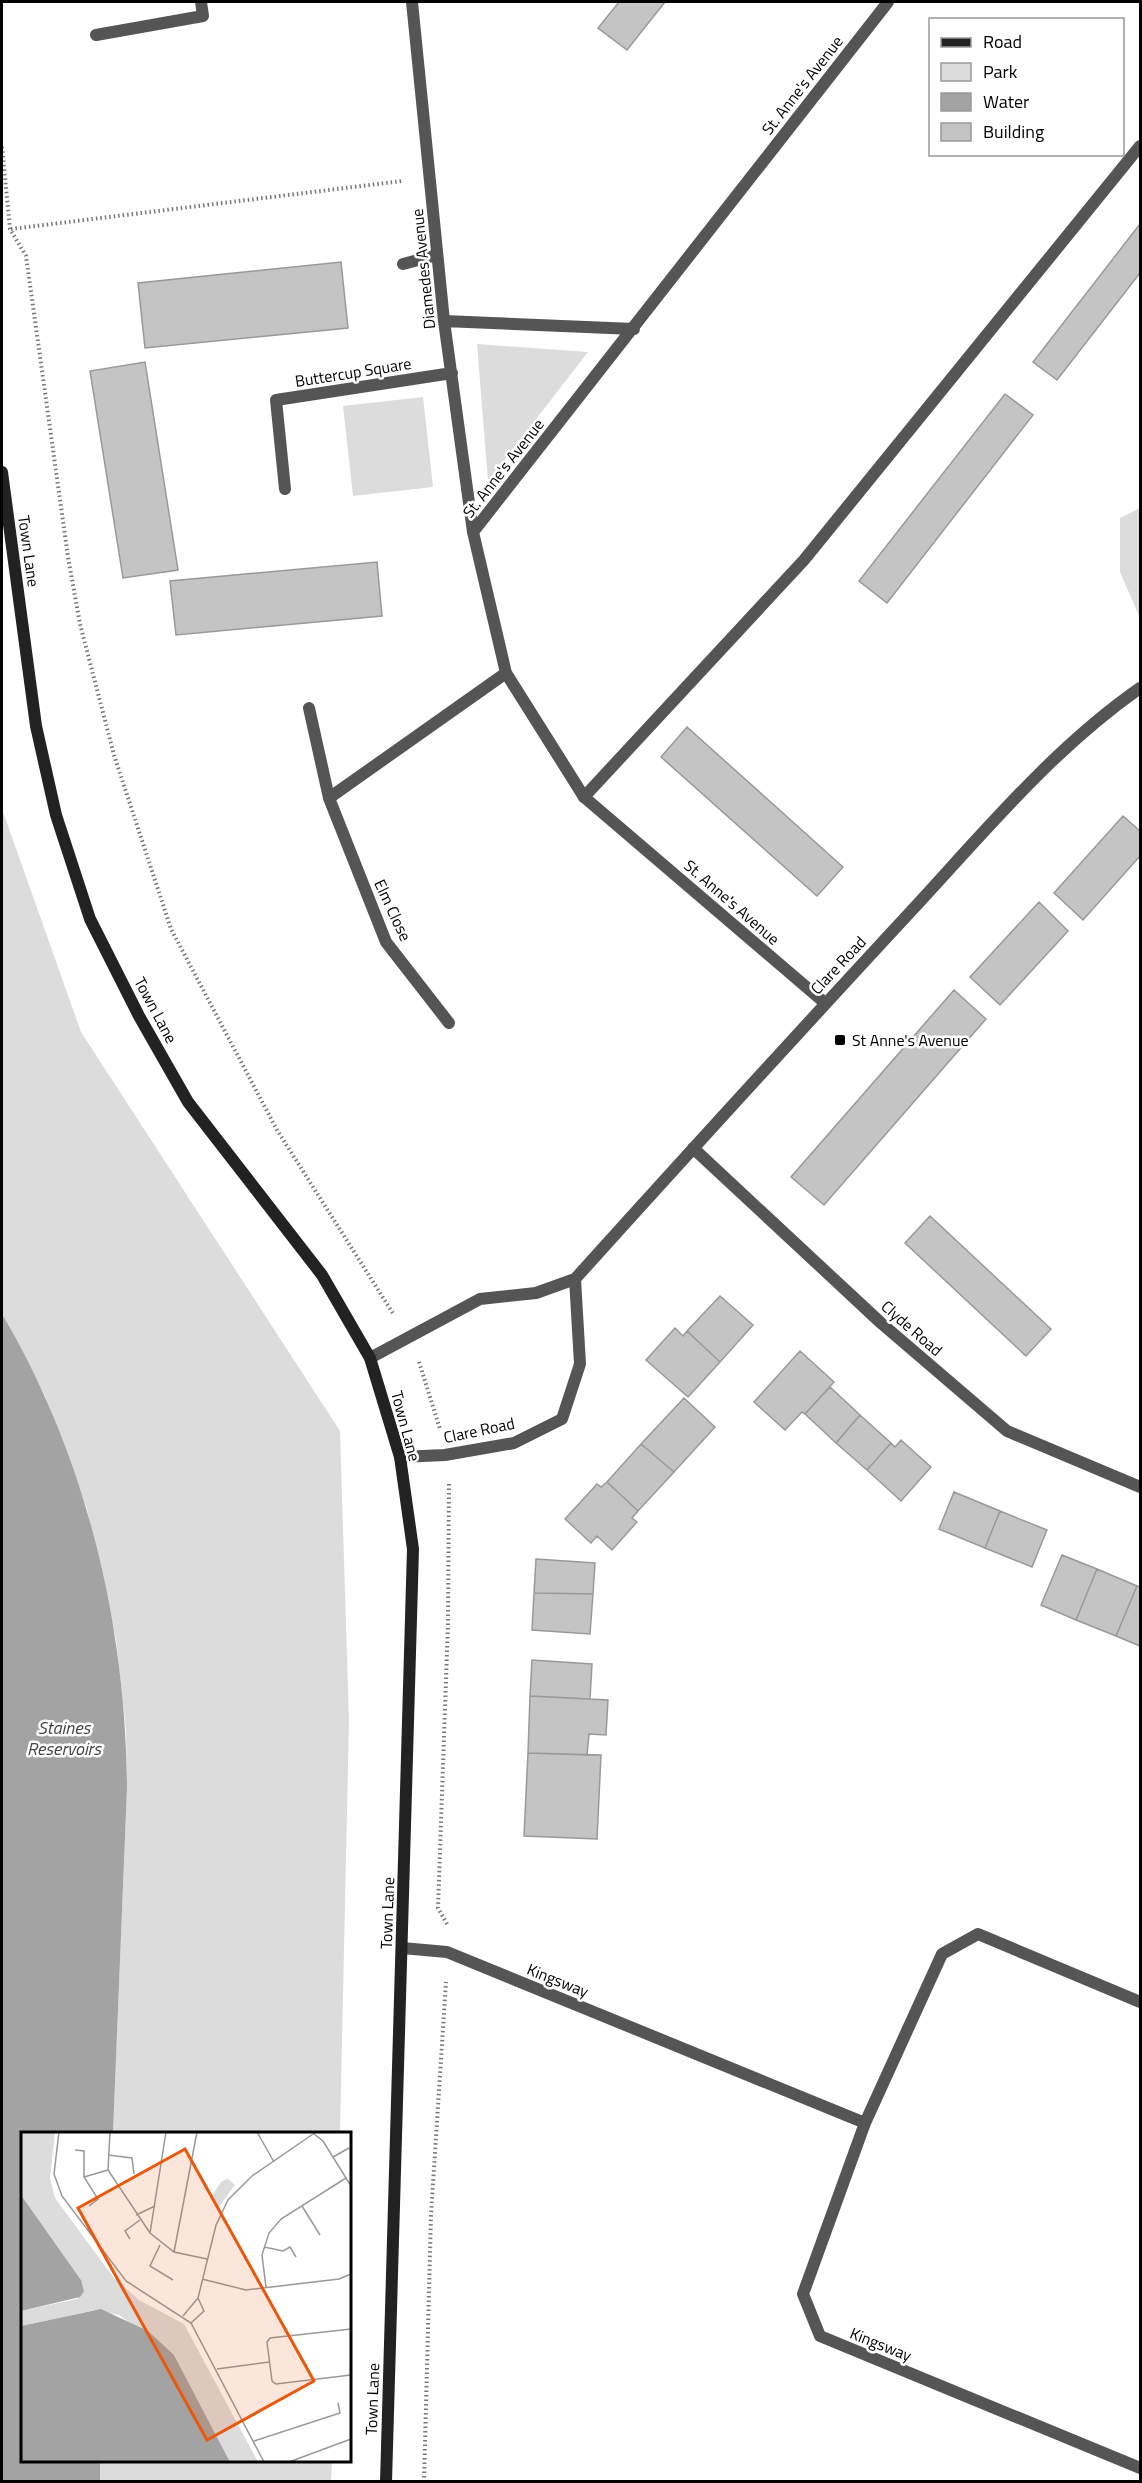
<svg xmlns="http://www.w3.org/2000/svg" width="1142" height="2483" font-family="'Titillium Web',sans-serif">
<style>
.green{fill:#dcdcdc}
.water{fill:#a3a3a3}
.building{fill:#c4c4c4;stroke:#999;stroke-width:1.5}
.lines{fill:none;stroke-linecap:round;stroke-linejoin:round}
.path{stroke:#777;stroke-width:4;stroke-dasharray:1.5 3;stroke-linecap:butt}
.lane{stroke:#555;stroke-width:12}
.street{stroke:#555;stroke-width:12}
.secondary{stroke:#222;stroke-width:12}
.poi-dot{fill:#000;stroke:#fff;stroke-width:2}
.labels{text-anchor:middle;stroke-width:5;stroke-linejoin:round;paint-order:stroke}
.street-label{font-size:16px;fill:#000;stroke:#fff}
.poi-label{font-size:16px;fill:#000;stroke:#fff;text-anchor:start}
.water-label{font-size:18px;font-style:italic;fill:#444;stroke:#fff}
.inset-road{fill:none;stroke:#999;stroke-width:1.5}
.view{fill:#e8590c;fill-opacity:0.15;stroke:#e8590c;stroke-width:3}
.inset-edge{fill:none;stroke:#000;stroke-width:3}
</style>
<rect width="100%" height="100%" fill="#fff"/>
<path class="green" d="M477 344 588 352 488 481Z
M423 397 433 487 353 496 343 406Z
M1140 508V618L1120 572V518Z
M2 809 81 1032 340 1431 349 1721 340 2133H113L127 1788 126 1731 116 1639 87 1509 45 1396 2 1314Z
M100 2461H332L331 2481H100Z"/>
<path class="water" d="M2 1314C86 1456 126 1624 127 1788L113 2133 22 2134V2460L100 2461V2481H2Z"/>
<path class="building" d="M619 2H665L627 50 598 28Z
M1140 224V273L1057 380 1033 362Z
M341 262 348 328 145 348 138 283Z
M145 362 178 570 123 578 90 371Z
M1005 394 1033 415 887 603 859 581Z
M377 562 382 616 176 635 170 581Z
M687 727 843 867 817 896 661 757Z
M1123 816 1140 831V856L1083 920 1054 893Z
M1039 902 1068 931 1000 1005 970 977Z
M954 990 986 1019 824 1205 791 1177Z
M930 1216 1051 1329 1026 1356 905 1243Z
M720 1296 753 1325 720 1362 687 1331Z
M675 1328 683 1336 687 1331 720 1362 688 1397 646 1360Z
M800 1351 834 1382 805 1414 802 1412 785 1430 754 1402Z
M830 1387 860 1415 836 1443 805 1414Z
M684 1398 715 1427 674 1472 641 1444Z
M860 1415 891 1443 867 1470 836 1443Z
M901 1440 931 1467 901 1501 867 1470 891 1443 895 1447Z
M641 1444 674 1472 638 1511 607 1482Z
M607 1482 638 1511 632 1518 637 1522 612 1550 597 1536 591 1543 565 1519 597 1484 601 1487Z
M954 1492 1000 1511 985 1548 939 1529Z
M1000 1511 1047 1530 1032 1567 985 1548Z
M1062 1555 1097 1569 1076 1620 1041 1605Z
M536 1559 595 1563 593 1594 534 1593Z
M1097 1569 1137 1586 1116 1636 1076 1620Z
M1137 1586 1140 1587V1646L1116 1636Z
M534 1593 593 1594 590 1634 532 1630Z
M532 1660 592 1664 590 1699 530 1696Z
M530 1696 608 1700 606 1735 589 1734 587 1755 528 1753Z
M528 1753 601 1755 597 1839 524 1836Z"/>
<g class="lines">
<path class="path" d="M2 147 10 229 26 256 68 557 80 624 114 755 171 929 277 1130 394 1315
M11 229 402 181
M419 1362 440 1429
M447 1924 438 1908 448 1623 449 1481
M424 2482 431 2215 446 1982"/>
<path class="lane" d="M584 797 804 560 1140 146"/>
<path class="street" d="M412 2 444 321 473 532 506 673 584 797 825 1003
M96 35 203 16 201 2
M403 264 437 255
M444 321 634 329
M285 489 276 400 452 373
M473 532 888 2
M309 708 329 798
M449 1023 386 942 329 798 506 673
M693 1148 881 1323 1007 1431 1140 1487
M370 1358 480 1299 536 1293 575 1279C687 1155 800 1031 914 908 985 831 1054 748 1140 688
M400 1457 445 1455 514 1443 562 1419 580 1364 575 1279
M402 1948 447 1952 865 2123
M1140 2002 978 1934 942 1954 865 2123 803 2294 820 2336 1140 2468"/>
<path class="secondary" d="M2 472 36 726 56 815 90 919 139 1016 188 1102 322 1275 370 1358 400 1457 413 1549 386 2482"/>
</g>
<rect class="poi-dot" x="834" y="1034" width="12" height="12" rx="3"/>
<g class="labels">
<g class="street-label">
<text transform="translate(802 85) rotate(-52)" y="6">St. Anne's Avenue</text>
<text transform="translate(423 269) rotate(-96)" y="6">Diamedes Avenue</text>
<text transform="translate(353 372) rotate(-9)" y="6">Buttercup Square</text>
<text transform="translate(503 468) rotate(-52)" y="6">St. Anne's Avenue</text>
<text transform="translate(29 551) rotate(82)" y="6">Town Lane</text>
<text transform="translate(732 902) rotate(41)" y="6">St. Anne's Avenue</text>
<text transform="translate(393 910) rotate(65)" y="6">Elm Close</text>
<text transform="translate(838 965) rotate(-47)" y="6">Clare Road</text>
<text transform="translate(156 1010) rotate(62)" y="6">Town Lane</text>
<text transform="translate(912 1328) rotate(41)" y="6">Clyde Road</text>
<text transform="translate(406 1426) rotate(75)" y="6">Town Lane</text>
<text transform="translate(479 1430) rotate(-12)" y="6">Clare Road</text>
<text transform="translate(387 1913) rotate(-88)" y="6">Town Lane</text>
<text transform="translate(558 1980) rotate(22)" y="6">Kingsway</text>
<text transform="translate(881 2344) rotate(22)" y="6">Kingsway</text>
<text transform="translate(372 2399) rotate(-88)" y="6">Town Lane</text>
</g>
<g class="poi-label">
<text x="852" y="1046">St Anne's Avenue</text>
</g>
<g class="water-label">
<text x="64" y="1734">Staines<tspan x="64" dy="21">Reservoirs</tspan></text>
</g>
</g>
<g transform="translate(21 2132)">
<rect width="330" height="330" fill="#fff"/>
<path d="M0 0H34L29 46 34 66 93 146 118 168 163 192 237 330H209L153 223 98 183 74 178 0 194V179L56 167 60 148 0 63ZM207 47 214 53 197 76 189 66 201 49Z" fill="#dcdcdc"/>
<path d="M0 63 60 148 63 159 59 165 0 179ZM80 177 127 199 153 223 209 330H0V194Z" fill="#a3a3a3"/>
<path class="inset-road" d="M38 0 33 42 41 64 105 149 170 191 243 330M89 0 87 38 129 101 153 120 186 127M236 0 253 30M293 2 302 9 330 54M54 18 63 19V45L77 67 68 74M87 23 111 26 113 42M312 25 328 16M63 45 87 38M281 74 299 103M115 83 134 74M129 101 145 0M109 107 104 99 119 88M139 113 129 134 152 148M243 115 262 119 269 115 275 125M153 120 176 0M181 147 225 158 318 147 330 142M245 155 241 123 248 101 260 87 325 46M162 184 177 166 195 93 207 68 231 44 295 0M170 191 183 179 177 166M330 197 249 206 246 210 251 249 255 252 330 243M196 237 248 230M233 309 319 281 317 271M268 330 330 307"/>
<path class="view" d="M164 17 293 249 186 308 57 76Z"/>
<rect width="330" height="330" class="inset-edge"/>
</g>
<rect width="1142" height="2483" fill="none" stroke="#000000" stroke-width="6"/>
<rect x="929" y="18" width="195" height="138" fill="#ffffff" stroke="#999999" stroke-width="1.5"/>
<rect x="941" y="38" width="30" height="9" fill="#222222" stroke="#999999" stroke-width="1.5"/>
<text x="983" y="48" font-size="18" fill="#000000">Road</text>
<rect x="941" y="63" width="30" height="18" fill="#dcdcdc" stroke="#999999" stroke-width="1.5"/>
<text x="983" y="78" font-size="18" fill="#000000">Park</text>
<rect x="941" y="93" width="30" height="18" fill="#a3a3a3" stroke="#999999" stroke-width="1.5"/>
<text x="983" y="108" font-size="18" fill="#000000">Water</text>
<rect x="941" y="123" width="30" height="18" fill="#c4c4c4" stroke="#999999" stroke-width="1.5"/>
<text x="983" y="138" font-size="18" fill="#000000">Building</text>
</svg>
